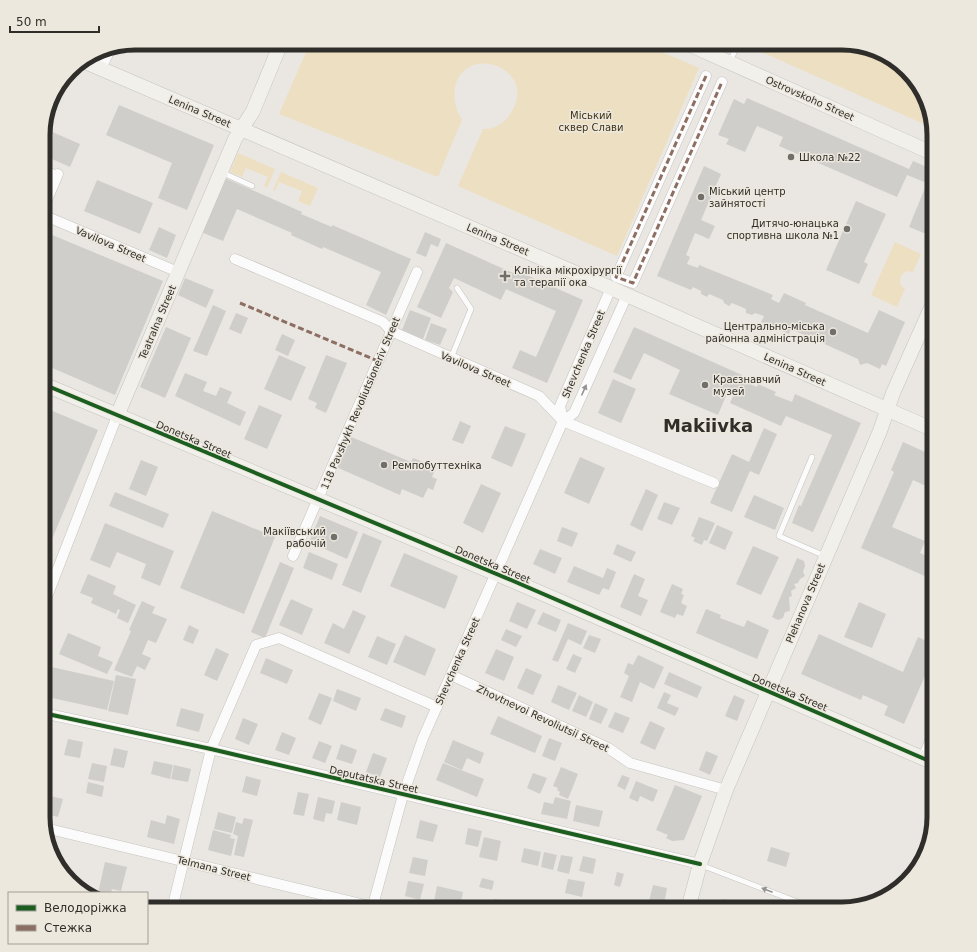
<svg xmlns="http://www.w3.org/2000/svg" width="977" height="952" font-family="'DejaVu Sans',sans-serif">
<style>
.green{fill:#eddfc1}
.building{fill:#d0ceca}
.lines{fill:none;stroke-linecap:round;stroke-linejoin:round}
.lane-casing{stroke:#c5c3bf;stroke-width:6}
.street-casing{stroke:#c5c3bf;stroke-width:11}
.secondary-casing{stroke:#c5c3bf;stroke-width:15}
.lane{stroke:#fcfbfb;stroke-width:5}
.street{stroke:#fcfbfb;stroke-width:10}
.secondary{stroke:#f1f0eb;stroke-width:14}
.quiet{stroke:#8d6e63;stroke-width:3;stroke-dasharray:6 3;stroke-linecap:butt}
.cycleway-casing{stroke:#ede8de;stroke-width:6}
.cycleway{stroke:#1b5e20;stroke-width:4}
.oneway{fill:#969492}
.poi-dot{fill:#716f6a;stroke:#ede8de;stroke-width:1.5}
.labels{text-anchor:middle;stroke-width:3;stroke-linejoin:round;paint-order:stroke}
.street-label{font-size:10px;fill:#302e2a;stroke:#ede8de}
.park-label{font-size:10px;fill:#403212;stroke:#ede8de}
.poi-label{font-size:10px;fill:#302e2a;stroke:#ede8de;text-anchor:start}
.town-label{font-size:18px;font-weight:bold;fill:#302e2a;stroke:#ede8de}
.rim{fill:none;stroke:#302e2a;stroke-width:5}
</style>
<rect width="100%" height="100%" fill="#eae7e2"/>
<path class="green" d="M310 43H641L699 68 617 256 458 186 483 129C495 130 507 121 512 111 538 67 463 42 455 88 453 100 456 110 462 120L438 177 279 114Z
M741 43H848L882 52 911 74 927 100 933 128Z
M238 153 275 169 267 188 264 186 268 177 246 168 242 177 230 172Z
M281 172 318 188 310 206 298 201 302 191 279 182 275 191 273 190Z
M895 242 921 254 913 272 906 271 901 276 900 284 905 289 897 307 871 295Z"/>
<path class="building" d="M747 98 909 169 913 161 934 170V223L929 235 909 227 927 183 907 175 897 197 779 146 783 137 757 126 745 152 726 144 729 139 718 135 734 99 744 104Z
M119 105 214 145 187 210 158 198 172 163 106 135Z
M43 128 80 144 70 167 43 155Z
M704 166 721 174 701 220 715 226 709 239 695 233 686 255 690 257 687 264 698 268 699 265 773 295 771 299 779 303 784 293 806 303 805 305 868 333 879 310 905 322 886 366 882 364 880 369 867 363 860 365 858 359 791 329 789 334 761 322 764 316 755 313 752 315 746 313V309L732 303 729 306 724 303 723 300 709 294 707 297 701 294V291L693 287 691 290 657 276Z
M225 178 302 212 301 214 332 227V225L411 259 386 315 366 305 381 272 323 247 322 249 291 235 292 233 237 209 223 241 201 232Z
M97 180 153 203 140 234 84 211Z
M856 201 886 214 864 262 868 264 859 284 826 270Z
M159 227 176 235 167 258 149 250Z
M45 232 163 281 115 395 43 364V236Z
M425 232 441 239 438 247 431 244 426 257 416 253Z
M446 243 513 273 515 270 583 300 547 383 512 368 520 350 536 357 556 311 506 289 501 300 454 278 449 288 453 292 441 318 417 307Z
M185 278 214 290 206 308 178 295Z
M213 305 226 311 207 356 193 351Z
M410 310 431 318 423 339 402 330Z
M236 313 248 318 241 334 229 329Z
M431 323 447 329 440 345 425 340Z
M166 327 191 338 165 398 140 387Z
M634 327 742 375 740 380 757 387 758 384 776 392 774 395 792 402 795 394 861 423 813 532 792 523 799 505 801 506 832 435 786 416 781 426 730 403 734 394 728 391 718 415 669 394 680 370 644 353 631 380 613 372Z
M282 334 295 340 288 356 275 350Z
M279 355 306 367 291 401 264 389Z
M326 355 347 363 326 413 315 408 317 403 308 399Z
M185 373 207 382 203 391 216 396 220 387 232 392 227 403 246 412 240 426 175 396Z
M613 379 636 389 621 423 598 413Z
M259 405 282 415 267 449 244 439Z
M43 407 98 430 52 539 43 535Z
M460 421 471 426 463 444 452 440Z
M505 426 526 434 512 467 491 458Z
M764 428 777 434 759 475 750 471 732 512 710 503 732 454 749 462Z
M349 436 411 462 413 458 436 467 432 477 437 479 433 490 428 488 423 498 402 489 400 495 336 467Z
M903 442 934 456V485L928 482 926 486 913 480 892 527 925 541 920 553 934 559V580L861 548 894 472 891 470Z
M580 457 605 468 589 504 564 493Z
M141 460 158 467 146 496 129 489Z
M481 484 501 493 483 533 463 523Z
M646 489 658 495 642 531 630 525Z
M115 492 169 514 163 528 109 506Z
M754 495 784 508 775 530 744 517Z
M664 502 680 508 672 525 657 519Z
M212 511 275 537 244 614 180 588Z
M320 516 358 532 347 559 309 542Z
M699 517 715 523 707 541 704 540 702 545 693 541 695 538 691 536Z
M105 523 174 551 160 586 141 578 146 564 117 552 110 568 90 560Z
M717 525 733 532 725 550 709 543Z
M562 527 578 533 572 547 557 541Z
M363 533 382 541 361 593 342 585Z
M43 540 49 542 43 556Z
M617 544 636 552 631 562 613 554Z
M753 546 779 557 761 595 736 584Z
M540 549 562 558 555 574 533 564Z
M309 552 338 564 332 580 303 568Z
M404 553 458 576 445 609 390 586Z
M797 558 804 561 805 566 803 572 805 576 800 579 798 583 794 584 796 588 791 591 792 596 789 597 790 611 785 612 783 618 778 620 772 617Z
M280 562 294 568 265 638 251 632Z
M574 566 603 578 607 568 616 572 609 590 603 588 599 595 567 582Z
M88 574 116 586 113 594 136 605 128 623 117 618 120 610 118 609 116 614 91 603 93 598 80 593Z
M634 574 645 579 638 596 648 600 641 616 620 607Z
M672 584 683 589 681 594 684 595 681 603 687 606 683 616 677 614 675 618 660 612Z
M291 599 313 609 302 635 279 625Z
M142 601 155 607 152 613 167 619 156 643 148 640 142 654 151 658 145 670 137 666 132 677 114 670 131 631 129 630Z
M517 602 536 610 527 629 509 621Z
M859 602 886 614 872 648 844 637Z
M706 609 721 615 720 618 744 627 747 620 769 630 757 659 696 633Z
M353 610 366 616 349 654 324 643 333 623 344 629Z
M543 612 561 620 556 632 537 624Z
M568 623 587 631 581 645 568 639 558 662 552 660Z
M189 625 199 630 193 644 183 640Z
M506 629 522 636 516 647 501 640Z
M68 633 101 647 98 656 113 662 107 674 59 654Z
M819 634 903 672 918 637 934 644V655L904 724 884 715 888 706 863 695 861 700 801 674Z
M405 635 436 649 425 676 393 662Z
M589 635 601 639 595 653 583 648Z
M377 636 396 644 387 665 368 657Z
M216 648 229 654 217 681 204 675Z
M496 649 514 657 504 681 485 673Z
M573 654 582 658 575 673 566 669Z
M638 655 664 667 654 689 640 682 632 702 620 697 629 676 624 673 628 663 633 665Z
M266 658 293 670 287 684 260 673Z
M47 666 114 681 107 710 43 696V684Z
M526 668 542 675 533 695 517 688Z
M669 672 702 687 697 698 664 684Z
M116 675 136 679 128 715 108 711Z
M558 685 577 693 569 710 551 702Z
M337 689 361 698 356 711 333 701Z
M664 692 671 695 667 703 679 708 675 716 657 708Z
M319 693 332 698 321 725 308 719Z
M579 695 593 702 586 717 572 711Z
M734 695 745 700 737 721 725 716Z
M595 703 608 709 601 724 589 719Z
M181 708 204 714 199 732 176 726Z
M385 708 406 716 402 728 380 720Z
M615 712 630 718 623 733 608 727Z
M498 716 542 736 535 753 490 734Z
M243 718 258 724 249 745 235 739Z
M650 721 665 728 655 750 640 743Z
M43 727 52 729 47 750 43 749Z
M282 732 296 738 289 755 275 750Z
M549 738 562 743 555 761 542 756Z
M68 739 83 742 80 758 64 755Z
M453 740 484 753 480 764 467 758 462 770 444 762Z
M319 741 332 746 325 763 312 758Z
M341 744 357 750 352 764 336 759Z
M114 748 128 751 124 768 110 765Z
M706 751 718 756 710 775 699 770Z
M373 753 387 758 380 777 366 772Z
M154 761 173 765 170 779 151 774Z
M92 763 107 766 104 782 88 779Z
M443 763 484 779 477 797 436 780Z
M174 765 191 769 188 782 171 779Z
M561 767 578 774 568 799 559 795 560 792 557 790 558 788 553 786Z
M533 773 547 778 540 794 527 788Z
M622 775 630 778 625 790 617 786Z
M246 776 261 780 257 796 242 792Z
M636 781 658 790 653 802 640 796 638 802 629 798Z
M88 782 104 786 102 797 86 793Z
M675 785 702 796 684 840 672 841 666 838 668 835 656 830Z
M298 792 309 794 304 816 293 814Z
M46 795 63 799 58 817 43 813Z
M318 797 335 801 332 814 326 813 324 822 313 819Z
M555 797 571 801 567 819 541 814 544 802 553 804Z
M341 802 361 807 357 825 337 820Z
M576 805 603 811 599 827 573 821Z
M218 812 236 817 232 833 214 829Z
M167 815 180 819 174 844 147 837 151 820 165 824Z
M244 818 253 820 244 857 234 855 238 836 233 834 236 822 242 824Z
M420 820 438 825 433 842 416 838Z
M468 828 482 831 478 847 465 844Z
M213 830 231 835 230 838 235 839 231 856 208 850Z
M484 837 501 841 497 861 479 857Z
M771 847 790 853 786 867 767 861Z
M524 848 541 852 538 866 521 862Z
M544 852 557 855 553 870 541 867Z
M561 855 573 857 569 874 557 871Z
M583 856 596 859 593 874 579 871Z
M413 857 428 860 425 876 409 873Z
M105 862 127 867 121 891 112 889 111 893H98Z
M617 872 624 874 620 887 614 885Z
M482 878 494 881 492 890 479 887Z
M568 879 585 882 582 897 565 893Z
M408 881 424 884 420 900 405 896Z
M653 885 667 888 664 904 649 901Z
M437 886 463 892 460 907 434 901Z
M494 899 510 902 508 909H492Z
M722 899 760 908V909H716Z
M528 905 543 908V909H528Z"/>
<g class="lines">
<defs>
<path id="lane" d="M712 53 716 43
M730 62 738 43
M43 167 58 174
M221 172 252 186
M451 358 471 309 457 288
M812 457 779 536 825 556
M921 756 934 725
M701 865 816 909"/>
<path id="street" d="M101 68 111 48
M706 76 616 277 633 283 722 82
M43 209 58 174
M43 215 178 272
M235 259 383 322 391 331 539 396 563 421 714 483
M563 421 560 406 611 288
M293 556 417 272
M43 607 117 416
M451 675 608 748 630 763 726 790
M43 713 211 749 700 864
M45 828 382 909
M172 909 211 749 256 645 279 638 437 707
M372 909 403 795 423 738 563 421 574 413 627 295"/>
<path id="secondary" d="M686 43 934 154
M83 61 597 282 934 430
M43 384 511 580 934 763
M117 416 235 139 253 111 281 43
M688 909 700 864 726 790 880 431 893 393 934 301"/>
</defs>
<use href="#lane" class="lane-casing"/>
<use href="#street" class="street-casing"/>
<use href="#secondary" class="secondary-casing"/>
<use href="#lane" class="lane"/>
<use href="#street" class="street"/>
<use href="#secondary" class="secondary"/>
<path class="quiet" d="M706 76 616 277 633 283 722 82
M240 303 378 361"/>
<defs>
<path id="cycleway" d="M43 384 511 580 934 763
M43 713 211 749 700 864"/>
</defs>
<use href="#cycleway" class="cycleway-casing"/>
<use href="#cycleway" class="cycleway"/>
</g>
<defs><path id="oneway-solid" d="M-6-.8H1V-3.2L6.5 0L1 3.2V.8H-6Z"/></defs>
<g class="oneway">
<use href="#oneway-solid" transform="translate(584 390) rotate(-66)"/>
<use href="#oneway-solid" transform="translate(767 890) rotate(-159)"/>
</g>
<g class="poi-dot">
<circle cx="791" cy="157" r="4"/>
<circle cx="701" cy="197" r="4"/>
<circle cx="847" cy="229" r="4"/>
<path d="M503 270h4v4h4v4h-4v4h-4v-4h-4v-4h4z"/>
<circle cx="833" cy="332" r="4"/>
<circle cx="705" cy="385" r="4"/>
<circle cx="384" cy="465" r="4"/>
<circle cx="334" cy="537" r="4"/>
</g>
<g class="labels">
<g class="street-label">
<text transform="translate(810 98) rotate(24)" y="4">Ostrovskoho Street</text>
<text transform="translate(200 111) rotate(23)" y="4">Lenina Street</text>
<text transform="translate(498 239) rotate(23)" y="4">Lenina Street</text>
<text transform="translate(111 244) rotate(23)" y="4">Vavilova Street</text>
<text transform="translate(157 322) rotate(-67)" y="4">Teatralna Street</text>
<text transform="translate(583 354) rotate(-67)" y="4">Shevchenka Street</text>
<text transform="translate(476 369) rotate(23)" y="4">Vavilova Street</text>
<text transform="translate(795 369) rotate(24)" y="4">Lenina Street</text>
<text transform="translate(360 403) rotate(-67)" y="4">118 Pavshykh Revoliutsioneriv Street</text>
<text transform="translate(194 439) rotate(23)" y="4">Donetska Street</text>
<text transform="translate(493 564) rotate(23)" y="4">Donetska Street</text>
<text transform="translate(805 603) rotate(-67)" y="4">Plehanova Street</text>
<text transform="translate(457 661) rotate(-66)" y="4">Shevchenka Street</text>
<text transform="translate(790 692) rotate(23)" y="4">Donetska Street</text>
<text transform="translate(543 718) rotate(25)" y="4">Zhovtnevoi Revoliutsii Street</text>
<text transform="translate(374 779) rotate(13)" y="4">Deputatska Street</text>
<text transform="translate(214 868) rotate(14)" y="4">Telmana Street</text>
</g>
<g class="park-label">
<text x="591" y="119">Міський<tspan x="591" dy="12">сквер Слави</tspan></text>
</g>
<g class="poi-label">
<text x="799" y="161">Школа №22</text>
<text x="709" y="195">Міський центр<tspan x="709" dy="12">зайнятості</tspan></text>
<text x="839" y="227" text-anchor="end">Дитячо-юнацька<tspan x="839" dy="12">спортивна школа №1</tspan></text>
<text x="514" y="274">Клініка мікрохірургії<tspan x="514" dy="12">та терапії ока</tspan></text>
<text x="825" y="330" text-anchor="end">Центрально-міська<tspan x="825" dy="12">районна адміністрація</tspan></text>
<text x="713" y="383">Краєзнавчий<tspan x="713" dy="12">музей</tspan></text>
<text x="392" y="469">Ремпобуттехніка</text>
<text x="326" y="535" text-anchor="end">Макіївський<tspan x="326" dy="12">рабочій</tspan></text>
</g>
<g class="town-label">
<text x="708" y="432">Makiivka</text>
</g>
</g>
<path d="M0 0H977V952H0ZM135 50H842A85 85 0 0 1 927 135V817A85 85 0 0 1 842 902H135A85 85 0 0 1 50 817V135A85 85 0 0 1 135 50Z" fill="#ede8de" fill-rule="evenodd"/>
<path class="rim" d="M135 50H842A85 85 0 0 1 927 135V817A85 85 0 0 1 842 902H135A85 85 0 0 1 50 817V135A85 85 0 0 1 135 50Z"/>
<rect x="8" y="892" width="140" height="52" fill="#ede8de" stroke="#a19e96"/>
<rect x="16" y="905" width="20" height="6" fill="#1b5e20" stroke="#a19e96"/>
<text x="44" y="912" font-size="12" fill="#302e2a">Велодоріжка</text>
<rect x="16" y="925" width="20" height="6" fill="#8d6e63" stroke="#a19e96"/>
<text x="44" y="932" font-size="12" fill="#302e2a">Стежка</text>
<path d="M10 26v6h89v-6" fill="none" stroke="#302e2a" stroke-width="2"/>
<text x="16" y="26" font-size="12" fill="#302e2a" stroke="#ede8de" stroke-width="3" paint-order="stroke">50 m</text>
</svg>
